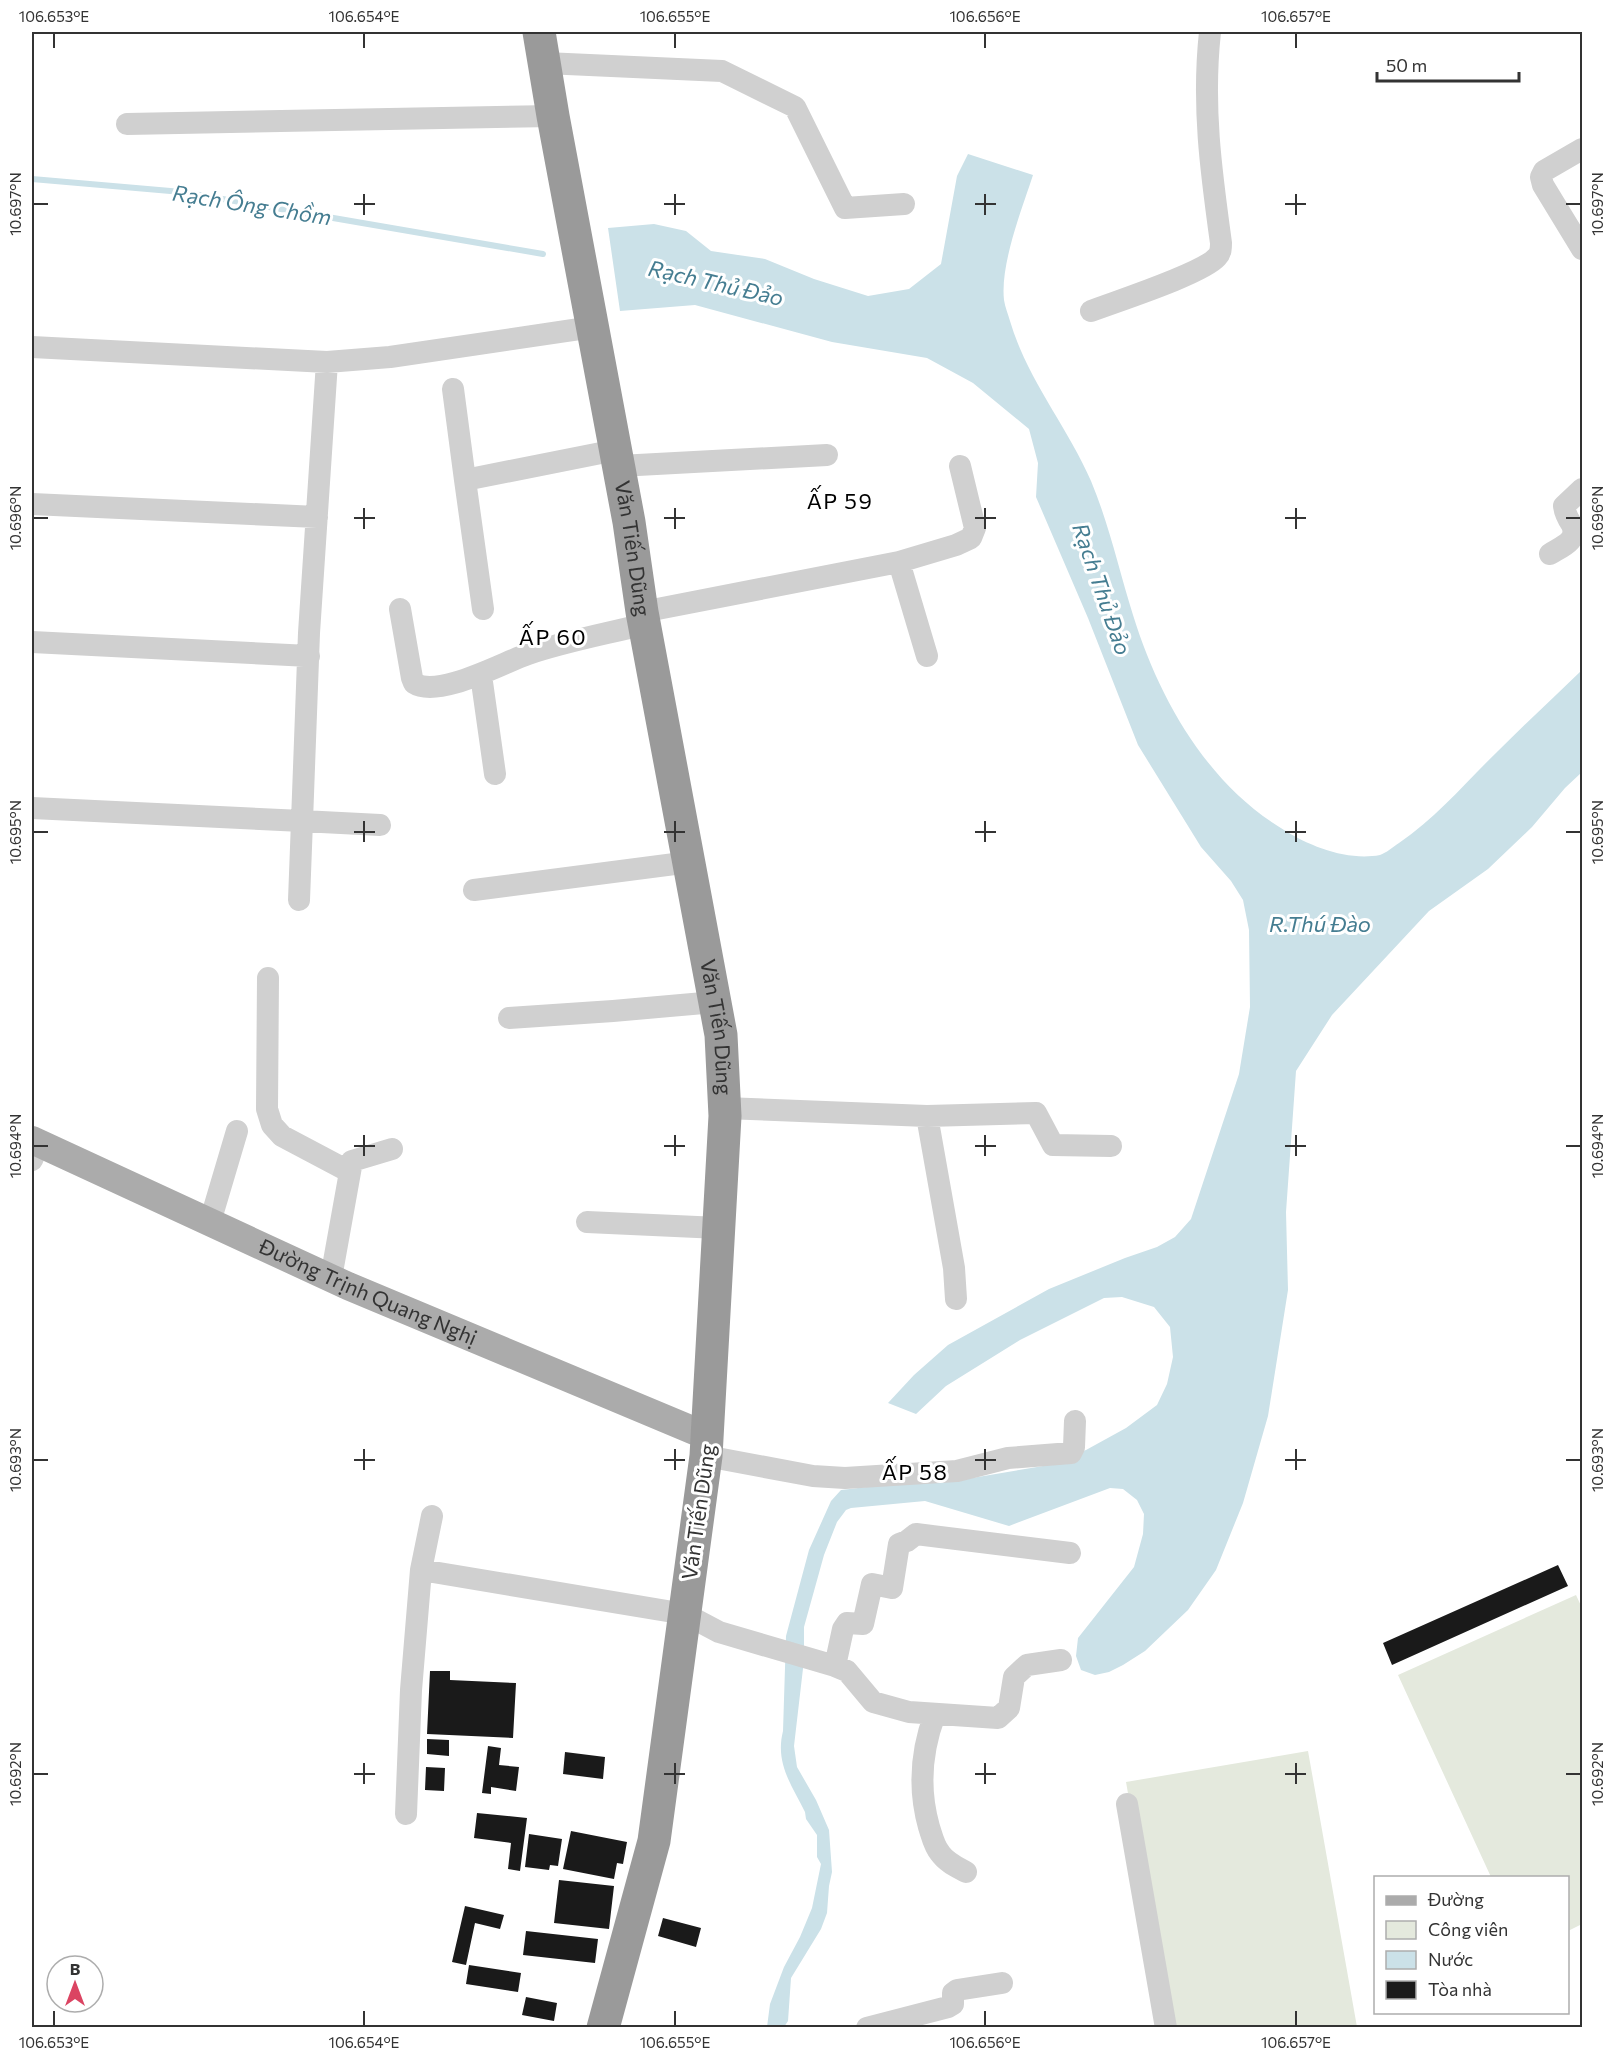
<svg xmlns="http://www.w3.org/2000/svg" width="1614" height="2059" font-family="Commissioner,sans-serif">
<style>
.green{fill:#e4e9dd}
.water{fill:#cbe1e8}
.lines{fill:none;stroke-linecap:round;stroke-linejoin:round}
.stream{stroke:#cbe1e8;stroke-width:6}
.building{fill:#1a1a1a}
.minor{stroke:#d0d0d0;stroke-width:22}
.major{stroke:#ababab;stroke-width:28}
.highway{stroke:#9a9a9a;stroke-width:33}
.ticks{fill:none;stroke:#333;stroke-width:2}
.labels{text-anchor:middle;stroke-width:6;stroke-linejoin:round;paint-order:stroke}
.street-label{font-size:21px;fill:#333;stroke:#fff}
.water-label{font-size:22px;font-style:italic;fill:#457d91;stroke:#fff}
.neighbourhood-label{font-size:22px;letter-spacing:1.5px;fill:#000;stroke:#fff}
.neatline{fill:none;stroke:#333;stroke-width:2}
.ticks-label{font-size:15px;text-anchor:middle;fill:#333}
</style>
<rect width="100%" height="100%" fill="#fff"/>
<path class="green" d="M1576 1595 1582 1608V1924L1568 1931V1878L1491 1877 1398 1675Z
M1308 1751 1357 2027H1169L1126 1782Z"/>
<path class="water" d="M968 154 1033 175C1022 209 1000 264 1004 300 1005 307 1008 314 1010 321 1027 379 1067 426 1091 481 1109 524 1119 570 1133 615 1159 699 1207 784 1284 830 1311 847 1348 861 1380 855 1386 853 1393 847 1399 843 1437 817 1464 784 1497 752 1525 724 1554 697 1582 670V772L1565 788 1532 827 1488 869 1429 911 1332 1015 1296 1071 1286 1212 1288 1290 1268 1416 1243 1503 1216 1570 1188 1610 1145 1651 1123 1665 1109 1672 1095 1675 1081 1670 1076 1656 1078 1638 1134 1567 1143 1534 1144 1514 1137 1500 1123 1489 1110 1488 1009 1526 925 1501 851 1508 846 1510 837 1522 824 1555 804 1627V1660L794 1746 797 1767 816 1800 829 1830 832 1872 829 1886 827 1913 821 1929 791 1978 788 2021 784 2027H767L770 2004 784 1967 800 1937 812 1908 821 1864 817 1857V1835L806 1819 805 1812C791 1784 775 1763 783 1731L786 1636 809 1550 831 1501 841 1490 919 1481 972 1478 1043 1466 1086 1450 1126 1428 1157 1405 1167 1384 1173 1357 1170 1327 1154 1307 1122 1297 1104 1298 1020 1340 946 1386 916 1414 888 1403 914 1375 948 1345 1049 1289 1125 1258 1157 1247 1175 1237 1191 1219 1239 1074 1250 1007 1249 930 1243 900 1231 881 1201 847 1138 745 1088 618 1036 497 1038 463 1029 429 973 383 927 358 832 342 695 305 620 311 608 228 654 224 686 231 711 251 765 259 814 279 868 296 909 289 941 264 957 176Z"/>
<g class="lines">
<path class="stream" d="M32 179 182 192 543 254"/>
</g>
<path class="building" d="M1558 1565 1568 1586 1392 1665 1383 1643Z
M430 1671H450V1680L516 1683 513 1738 427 1734Z
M427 1739 449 1740V1756L427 1754Z
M488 1746 501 1748 499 1765 519 1767 516 1791 491 1787V1794L482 1793Z
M565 1752 605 1757 603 1779 563 1774Z
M426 1767 445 1768 444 1791 425 1790Z
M477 1813 527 1818 520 1871 508 1869 511 1843 474 1838Z
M571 1831 627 1842 623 1864 617 1863 614 1879 563 1869Z
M529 1834 562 1839 558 1866 550 1865 549 1870 525 1867Z
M559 1880 614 1886 609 1929 554 1923Z
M465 1906 504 1915 500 1929 475 1923 466 1965 452 1962Z
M663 1918 701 1928 696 1947 658 1936Z
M526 1931 598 1939 595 1963 523 1955Z
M469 1965 521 1973 518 1992 466 1984Z
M526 1997 557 2003 554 2021 522 2015Z"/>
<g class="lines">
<path class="minor" d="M545 63 722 71 795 107 845 208 904 204
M127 124 553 116
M1582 149 1544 171 1541 177 1543 185 1582 249
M1091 311C1117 301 1202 274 1217 257 1221 253 1221 248 1221 243 1211 171 1202 105 1210 32
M32 347 327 362 390 357 593 327
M453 389 465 480
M619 466 827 455
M32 504 317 517
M1550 554C1561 547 1579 541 1572 525 1568 519 1565 514 1564 506L1582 489
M899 562 956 545 971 538 975 528 960 466
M400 609 412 678 414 683C438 699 504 662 528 654 566 641 606 634 645 624
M483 609 465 480 616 450
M642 612 899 562 927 656
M32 642 309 656
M481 675 495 774
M32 808 302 821 309 633 327 362
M474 890 690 862
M299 900 302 821 380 825
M268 978 267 1109 272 1125 282 1136 350 1172
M509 1018 613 1011 715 1002
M724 1108 927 1116 954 1268 956 1299
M927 1116 1036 1113 1053 1145 1111 1146
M32 1160 39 1143
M210 1222 237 1131
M587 1222 719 1228
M331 1278 352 1161 392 1149
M706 1456 813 1476 845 1478 957 1471 1008 1458 1071 1453 1074 1447 1075 1421
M421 1570 685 1614 719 1632 835 1666 847 1671 873 1702 909 1712 998 1718 1009 1708 1014 1677 1027 1665 1061 1660
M835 1666 843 1629 847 1623 863 1624 872 1584 892 1588 899 1544 907 1541 916 1534 1070 1553
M935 1714C921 1751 918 1788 929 1827 932 1836 934 1846 940 1853 946 1862 957 1867 966 1872
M1127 1804 1166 2028
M406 1814 411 1690 421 1570 432 1516
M867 2028 948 2007 953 2004V1993L957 1990 1002 1983"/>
<path class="major" id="s1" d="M32 1140 348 1286 709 1437"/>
<path class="highway" id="s2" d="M539 32 553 116 629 522 642 612 721 1035 725 1116 706 1456 654 1841 603 2028"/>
</g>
<path class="ticks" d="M54 33V48M364 33V48M675 33V48M985 33V48M1296 33V48M364 194V215M675 194V215M985 194V215M1296 194V215M33 204H48M354 204H375M664 204H685M975 204H996M1285 204H1306M1566 204H1581M364 508V529M675 508V529M985 508V529M1296 508V529M33 518H48M354 518H375M664 518H685M975 518H996M1285 518H1306M1566 518H1581M364 821V842M675 821V842M985 821V842M1296 821V842M33 832H48M354 832H375M664 832H685M975 832H996M1285 832H1306M1566 832H1581M364 1135V1156M675 1135V1156M985 1135V1156M1296 1135V1156M33 1146H48M354 1146H375M664 1146H685M975 1146H996M1285 1146H1306M1566 1146H1581M364 1449V1470M675 1449V1470M985 1449V1470M1296 1449V1470M33 1460H48M354 1460H375M664 1460H685M975 1460H996M1285 1460H1306M1566 1460H1581M364 1763V1784M675 1763V1784M985 1763V1784M1296 1763V1784M33 1774H48M354 1774H375M664 1774H685M975 1774H996M1285 1774H1306M1566 1774H1581M54 2011V2026M364 2011V2026M675 2011V2026M985 2011V2026M1296 2011V2026"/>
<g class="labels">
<g class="street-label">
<text dy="7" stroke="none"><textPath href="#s2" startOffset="525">Văn Tiến Dũng</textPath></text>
<text dy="7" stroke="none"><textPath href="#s2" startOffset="1011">Văn Tiến Dũng</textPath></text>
<text dy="7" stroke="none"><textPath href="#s1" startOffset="369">Đường Trịnh Quang Nghị</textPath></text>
<text transform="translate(699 1512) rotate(-82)" y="7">Văn Tiến Dũng</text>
</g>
<g class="water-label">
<text transform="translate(252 205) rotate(9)" y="8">Rạch Ông Chồm</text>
<text transform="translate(716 283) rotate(13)" y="8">Rạch Thủ Đảo</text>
<text transform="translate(1102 589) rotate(71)" y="8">Rạch Thủ Đảo</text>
<text x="1320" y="932">R.Thú Đào</text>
</g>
<g class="neighbourhood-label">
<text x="840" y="509">ẤP 59</text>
<text x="553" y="645">ẤP 60</text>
<text x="915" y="1480">ẤP 58</text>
</g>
</g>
<rect width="1614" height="2059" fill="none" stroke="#ffffff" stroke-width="66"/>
<rect x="1374" y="1876" width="195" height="138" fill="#ffffff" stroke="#adadad" stroke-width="1.5"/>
<rect x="1386" y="1896" width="30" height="9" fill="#ababab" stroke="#adadad" stroke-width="1.5"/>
<text x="1428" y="1906" font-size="18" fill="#333333">Đường</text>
<rect x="1386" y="1921" width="30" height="18" fill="#e4e9dd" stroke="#adadad" stroke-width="1.5"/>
<text x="1428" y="1936" font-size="18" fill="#333333">Công viên</text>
<rect x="1386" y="1951" width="30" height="18" fill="#cbe1e8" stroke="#adadad" stroke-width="1.5"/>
<text x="1428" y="1966" font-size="18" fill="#333333">Nước</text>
<rect x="1386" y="1981" width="30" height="18" fill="#1a1a1a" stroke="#adadad" stroke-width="1.5"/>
<text x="1428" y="1996" font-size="18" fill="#333333">Tòa nhà</text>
<g transform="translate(75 1984)"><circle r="28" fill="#ffffff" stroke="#adadad" stroke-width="1.5"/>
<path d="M0-4.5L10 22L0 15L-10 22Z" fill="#db4462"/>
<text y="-9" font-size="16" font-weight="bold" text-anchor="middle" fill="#333333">B</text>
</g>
<path d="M1377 72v9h142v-9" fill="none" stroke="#333333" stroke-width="3"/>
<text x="1386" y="72" font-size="18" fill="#333333" stroke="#ffffff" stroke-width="4.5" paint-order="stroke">50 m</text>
<rect x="33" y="33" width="1548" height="1993" class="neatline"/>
<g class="ticks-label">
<text x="54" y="22">106.653°E</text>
<text x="364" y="22">106.654°E</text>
<text x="675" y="22">106.655°E</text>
<text x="985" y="22">106.656°E</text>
<text x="1296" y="22">106.657°E</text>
<text transform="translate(16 204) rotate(-90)" y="5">10.697°N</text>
<text transform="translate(1598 204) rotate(-90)" y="5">10.697°N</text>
<text transform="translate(16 518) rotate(-90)" y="5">10.696°N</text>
<text transform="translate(1598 518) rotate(-90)" y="5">10.696°N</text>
<text transform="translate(16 832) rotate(-90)" y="5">10.695°N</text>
<text transform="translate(1598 832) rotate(-90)" y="5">10.695°N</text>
<text transform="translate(16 1146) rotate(-90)" y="5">10.694°N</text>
<text transform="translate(1598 1146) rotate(-90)" y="5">10.694°N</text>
<text transform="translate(16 1460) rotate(-90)" y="5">10.693°N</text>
<text transform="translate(1598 1460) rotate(-90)" y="5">10.693°N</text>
<text transform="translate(16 1774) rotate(-90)" y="5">10.692°N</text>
<text transform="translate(1598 1774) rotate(-90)" y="5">10.692°N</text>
<text x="54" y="2048">106.653°E</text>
<text x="364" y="2048">106.654°E</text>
<text x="675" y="2048">106.655°E</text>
<text x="985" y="2048">106.656°E</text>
<text x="1296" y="2048">106.657°E</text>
</g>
</svg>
